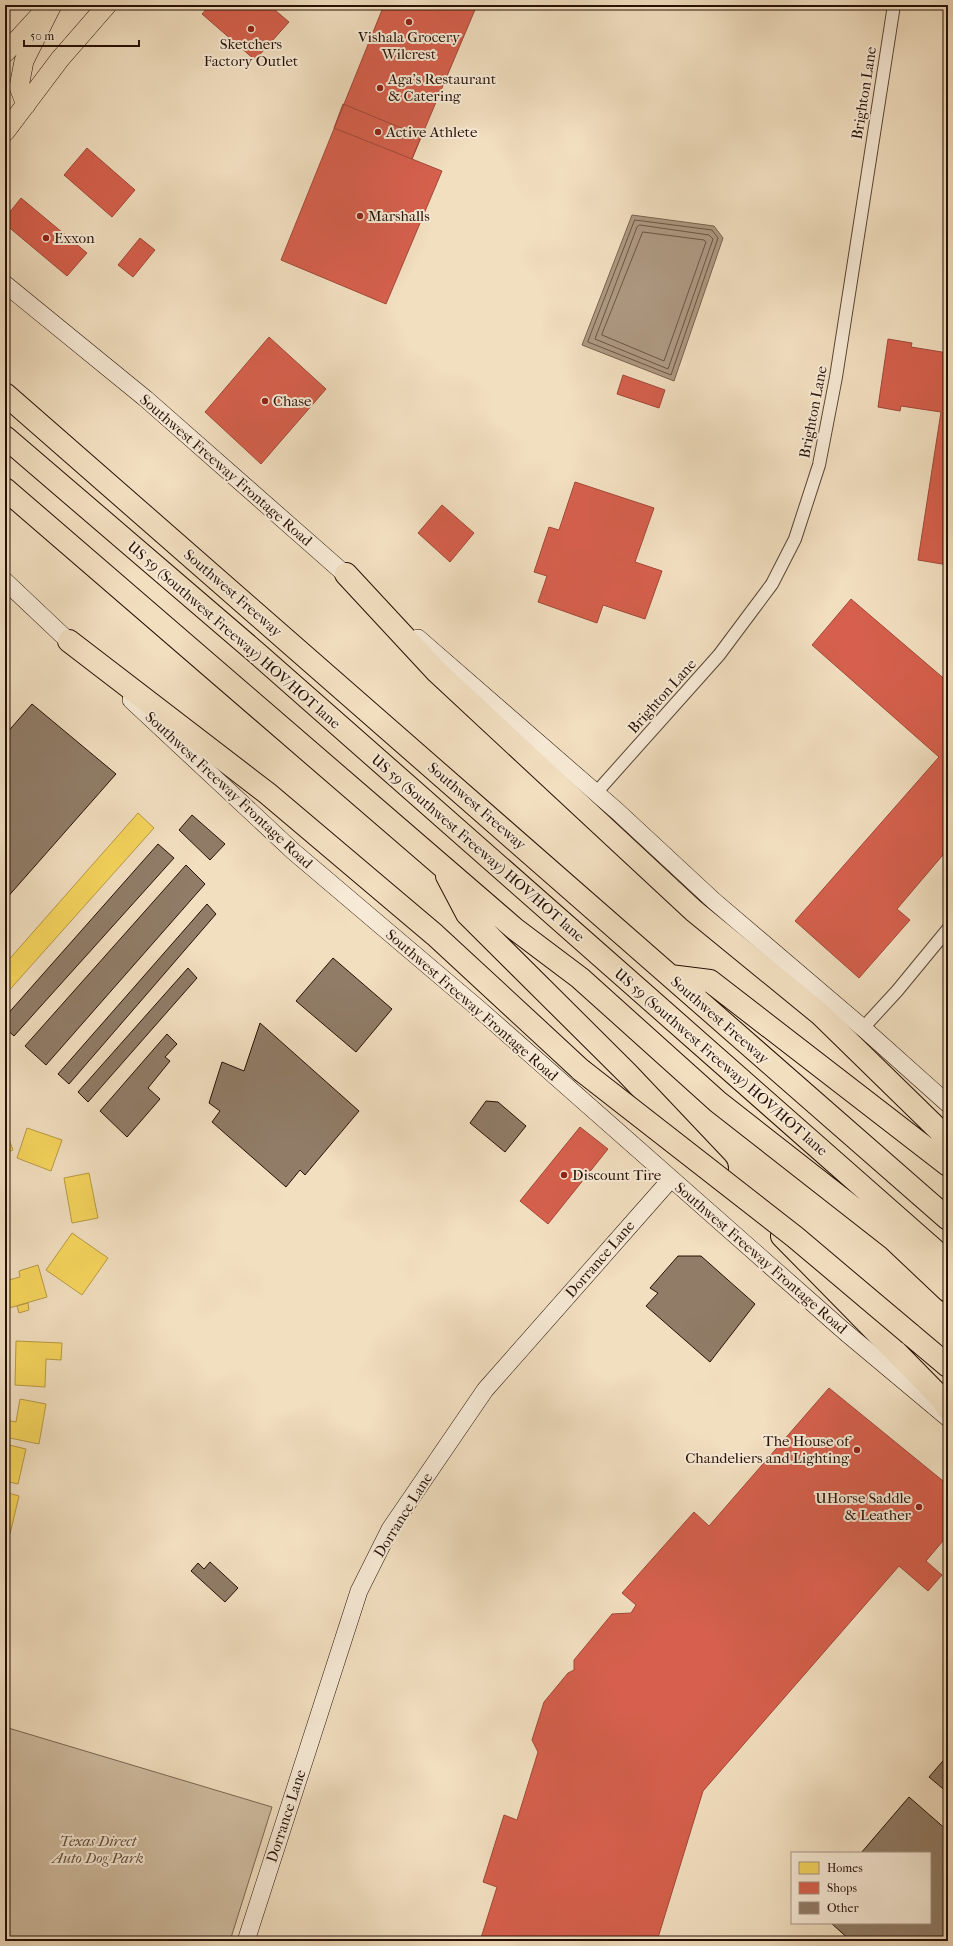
<svg xmlns="http://www.w3.org/2000/svg" width="953" height="1946" font-family="'IM FELL French Canon',serif">
<style>
.green{fill:#cfbca0;stroke:#7a6653}
.water{fill:#ad9981;stroke:#776250}
.homes{fill:#f6d55c;stroke:#b89a42}
.shops{fill:#d6604d;stroke:#a14838}
.lines{fill:none;stroke-linecap:round;stroke-linejoin:round}
.shore{stroke:#6a5444;stroke-width:1}
.building{fill:#907c67;stroke:#261006}
.street-casing{stroke:#594434;stroke-width:14}
.secondary-casing{stroke:#261006;stroke-width:18}
.primary-casing{stroke:#261006;stroke-width:20}
.highway-casing{stroke:#261006;stroke-width:24}
.street{stroke:#f7ead6;stroke-width:12}
.secondary{stroke:#f7ead6;stroke-width:17}
.primary{stroke:#f2dfc0;stroke-width:19}
.highway{stroke:#f2dfc0;stroke-width:22}
.highway-bridge-casing{stroke:#261006;stroke-width:24;stroke-linecap:butt}
.highway-bridge{stroke:#f2dfc0;stroke-width:22}
.poi-dot{fill:#8f2418;stroke:#f7ead6;stroke-width:1.5}
.labels{text-anchor:middle;stroke-width:4;stroke-linejoin:round;paint-order:stroke}
.poi-label{font-size:15px;fill:#261006;stroke:#f7ead6;text-anchor:start}
.street-label{font-size:15px;fill:#261006;stroke:#f7ead6}
.park-label{font-size:15px;font-style:italic;fill:#614c3c;stroke:#f7ead6}
</style>
<rect width="100%" height="100%" fill="#f2dfc0"/>
<filter id="stains"><feTurbulence type="fractalNoise" baseFrequency=".005" numOctaves="4"/><feColorMatrix values="0 0 0 0 .2 0 0 0 0 .09 0 0 0 0 .02 0 0 0 .5 -.17"/></filter>
<radialGradient id="worn" r=".72"><stop offset=".6" stop-color="#630" stop-opacity="0"/><stop offset="1" stop-color="#630" stop-opacity=".3"/></radialGradient>
<path class="green" d="M5 1727 272 1807 230 1941H5Z"/>
<path class="water" d="M632 215 714 226 723 238 674 381 582 345Z"/>
<path class="homes" d="M138 813 154 828 5 995V964Z
M27 1128 62 1140 51 1171 17 1158Z
M8 1137 13 1150 5 1153V1139Z
M89 1173 98 1218 72 1223 64 1178Z
M72 1233 108 1258 82 1295 46 1270Z
M38 1265 47 1297 9 1308 5 1293V1281L20 1277 19 1271Z
M28 1303 29 1310 19 1313 17 1306Z
M16 1341 62 1343 61 1360 46 1359 45 1387 15 1385Z
M20 1399 46 1404 39 1444 5 1437V1420L16 1422Z
M5 1444 26 1449 18 1484 5 1481Z
M5 1492 19 1496 10 1534 5 1533Z"/>
<path class="shops" d="M210 5H269L289 22 255 60 202 14Z
M384 5H477L412 159 442 171 386 304 281 260Z
M343 104 421 136 412 159 334 128Z
M87 148 135 190 112 217 64 175Z
M21 198 87 253 67 276 5 224V218Z
M140 238 155 250 133 277 118 265Z
M269 337 326 389 261 464 205 412Z
M888 339 912 343 911 347 948 353V565L918 560 941 412 901 406 900 411 878 407Z
M623 375 665 390 659 408 617 394Z
M575 482 654 508 635 562 662 571 645 619 603 605 597 623 538 602 547 576 534 572 549 527 559 530Z
M442 505 474 533 450 562 418 533Z
M851 599 948 682V849L897 909 910 920 859 978 795 921 939 757 812 645Z
M580 1127 608 1149 548 1224 520 1201Z
M829 1388 948 1485V1535L926 1561 942 1575 928 1591 899 1566 703 1791 657 1941H480L497 1887 483 1882 504 1815 517 1820 538 1752 532 1740 544 1702 568 1673 574 1670V1660L612 1614 631 1613 636 1605 622 1593 694 1512 709 1526Z"/>
<g class="lines">
<path class="shore" d="M635 220 712 230 718 238 671 375 588 342Z
M640 225 709 235 713 239 668 369 595 339 637 227Z
M643 232 704 240 706 242 664 361 602 335Z"/>
</g>
<path class="building" d="M32 704 116 774 5 900V735Z
M192 815 225 844 210 860 179 830Z
M158 844 174 858 14 1036 5 1028V1017Z
M186 865 205 884 46 1065 25 1046Z
M207 904 216 914 69 1084 58 1074Z
M333 958 392 1009 356 1052 296 1001Z
M188 968 197 978 88 1102 78 1092Z
M260 1023 359 1111 305 1175 300 1170 286 1187 212 1122 220 1111 209 1103 222 1062 244 1071Z
M167 1034 177 1044 165 1057 170 1061 148 1088 160 1099 127 1137 100 1111Z
M486 1101 498 1102 526 1126 505 1152 470 1123Z
M678 1256H701L755 1304 710 1362 646 1306 658 1293 650 1288Z
M210 1562 238 1588 225 1602 191 1571 198 1563 204 1569Z
M948 1755V1793L929 1777Z
M909 1797 948 1831V1941H851L831 1923H930V1853H861Z"/>
<g class="lines">
<defs>
<path id="street" d="M595 794 719 655 772 584 795 539 819 465 836 377 894 5
M863 1028 897 991 948 929"/>
<path id="secondary" d="M5 284 146 399 354 582
M5 581 77 649
M418 638 617 811 714 901 863 1028 948 1104
M131 700 294 852 479 1009 844 1331 948 1418
M246 1941 359 1591 390 1529 485 1390 671 1179"/>
<path id="primary" d="M5 53 40 15
M26 105 19 87 24 61 52 5
M5 132 60 59 107 5"/>
<path id="highway" d="M5 394 948 1219
M5 437 259 655 948 1262
M5 489 515 929 580 978 718 1102 893 1239 948 1291
M346 574 437 672 694 911 820 1014 948 1139
M69 641 267 793 435 935 581 1070
M447 876 467 914 627 1073 717 1168
M670 976 710 981 948 1165
M782 1236 942 1399 948 1409
M910 1334 948 1366"/>
</defs>
<use href="#street" class="street-casing"/>
<use href="#secondary" class="secondary-casing"/>
<use href="#primary" class="primary-casing"/>
<use href="#highway" class="highway-casing"/>
<use href="#street" class="street"/>
<use href="#secondary" class="secondary"/>
<use href="#primary" class="primary"/>
<use href="#highway" class="highway"/>
<defs>
<path id="highway-bridge" d="M581 1070 795 1237 910 1334"/>
</defs>
<use href="#highway-bridge" class="highway-bridge-casing"/>
<use href="#highway-bridge" class="highway-bridge"/>
</g>
<g class="poi-dot">
<circle cx="409" cy="22" r="4"/>
<circle cx="251" cy="29" r="4"/>
<circle cx="380" cy="88" r="4"/>
<circle cx="378" cy="132" r="4"/>
<circle cx="360" cy="216" r="4"/>
<circle cx="46" cy="238" r="4"/>
<circle cx="265" cy="401" r="4"/>
<circle cx="564" cy="1175" r="4"/>
<circle cx="857" cy="1450" r="4"/>
<circle cx="919" cy="1507" r="4"/>
</g>
<g class="labels">
<g class="poi-label">
<text x="409" y="42" text-anchor="middle">Vishala Grocery<tspan x="409" dy="17">Wilcrest</tspan></text>
<text x="251" y="49" text-anchor="middle">Sketchers<tspan x="251" dy="17">Factory Outlet</tspan></text>
<text x="388" y="84">Aga's Restaurant<tspan x="388" dy="17">&amp; Catering</tspan></text>
<text x="386" y="137">Active Athlete</text>
<text x="368" y="221">Marshalls</text>
<text x="54" y="243">Exxon</text>
<text x="273" y="406">Chase</text>
<text x="572" y="1180">Discount Tire</text>
<text x="849" y="1446" text-anchor="end">The House of<tspan x="849" dy="17">Chandeliers and Lighting</tspan></text>
<text x="911" y="1503" text-anchor="end">UHorse Saddle<tspan x="911" dy="17">&amp; Leather</tspan></text>
</g>
<g class="street-label">
<text transform="translate(864 93) rotate(-81)" y="5">Brighton Lane</text>
<text transform="translate(813 412) rotate(-79)" y="5">Brighton Lane</text>
<text transform="translate(226 470) rotate(41)" y="5">Southwest Freeway Frontage Road</text>
<text transform="translate(233 593) rotate(41)" y="5">Southwest Freeway</text>
<text transform="translate(234 635) rotate(41)" y="5">US 59 (Southwest Freeway) HOV/HOT lane</text>
<text transform="translate(662 696) rotate(-48)" y="5">Brighton Lane</text>
<text transform="translate(229 790) rotate(43)" y="5">Southwest Freeway Frontage Road</text>
<text transform="translate(477 806) rotate(41)" y="5">Southwest Freeway</text>
<text transform="translate(478 848) rotate(41)" y="5">US 59 (Southwest Freeway) HOV/HOT lane</text>
<text transform="translate(472 1005) rotate(41)" y="5">Southwest Freeway Frontage Road</text>
<text transform="translate(720 1020) rotate(41)" y="5">Southwest Freeway</text>
<text transform="translate(721 1062) rotate(41)" y="5">US 59 (Southwest Freeway) HOV/HOT lane</text>
<text transform="translate(761 1258) rotate(41)" y="5">Southwest Freeway Frontage Road</text>
<text transform="translate(600 1259) rotate(-49)" y="5">Dorrance Lane</text>
<text transform="translate(403 1515) rotate(-58)" y="5">Dorrance Lane</text>
<text transform="translate(286 1816) rotate(-72)" y="5">Dorrance Lane</text>
</g>
<g class="park-label">
<text x="98" y="1846">Texas Direct<tspan x="98" dy="17">Auto Dog Park</tspan></text>
</g>
</g>
<rect width="953" height="1946" fill="none" stroke="#f2dfc0" stroke-width="20"/>
<rect x="6" y="6" width="941" height="1934" fill="none" stroke="#261006" stroke-width="2"/>
<rect x="10" y="10" width="933" height="1926" fill="none" stroke="#261006"/>
<rect x="791" y="1852" width="140" height="72" fill="#f7ead6" stroke="#a39383"/>
<rect x="799" y="1862" width="20" height="12" fill="#f6d55c" stroke="#a39383"/>
<text x="827" y="1872" font-size="12" fill="#261006">Homes</text>
<rect x="799" y="1882" width="20" height="12" fill="#d6604d" stroke="#a39383"/>
<text x="827" y="1892" font-size="12" fill="#261006">Shops</text>
<rect x="799" y="1902" width="20" height="12" fill="#907c67" stroke="#a39383"/>
<text x="827" y="1912" font-size="12" fill="#261006">Other</text>
<path d="M24 40v6h115v-6" fill="none" stroke="#261006" stroke-width="2"/>
<text x="30" y="40" font-size="12" fill="#261006" stroke="#f7ead6" stroke-width="3" paint-order="stroke">50 m</text>
<rect width="100%" height="100%" filter="url(#stains)"/>
<rect width="100%" height="100%" fill="url(#worn)"/>
</svg>
